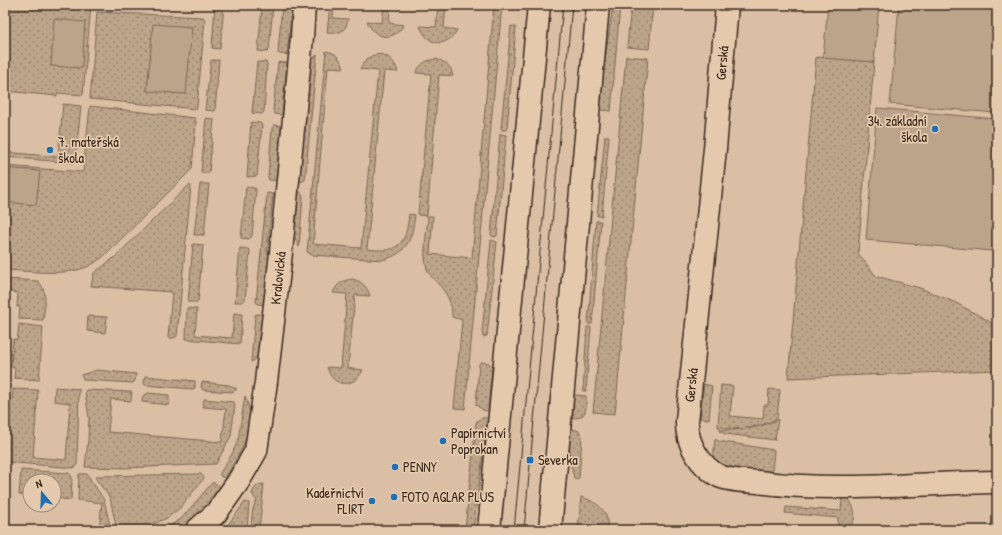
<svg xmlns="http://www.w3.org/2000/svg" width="1002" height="535" font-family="'Patrick Hand',sans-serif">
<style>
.grass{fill:url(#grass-dots);stroke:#7c6754}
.park{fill:#bca48a;stroke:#7c6754}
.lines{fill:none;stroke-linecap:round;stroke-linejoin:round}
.street-casing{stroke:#3b2a1e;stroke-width:25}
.secondary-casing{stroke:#3b2a1e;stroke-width:25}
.street{stroke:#e4c9ac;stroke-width:22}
.secondary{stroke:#e4c9ac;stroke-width:22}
.tram{stroke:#3b2a1e;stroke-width:1}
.poi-dot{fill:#1f6fb2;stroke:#e4c9ac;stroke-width:1.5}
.labels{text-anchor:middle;stroke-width:3.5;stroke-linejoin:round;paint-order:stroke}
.street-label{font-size:14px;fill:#3b2a1e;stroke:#e4c9ac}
.poi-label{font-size:14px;fill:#3b2a1e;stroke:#e4c9ac;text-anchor:start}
</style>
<defs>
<pattern id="grass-dots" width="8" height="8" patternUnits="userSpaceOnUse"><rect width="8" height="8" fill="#bca48a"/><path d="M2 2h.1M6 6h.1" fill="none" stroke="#9a8670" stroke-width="1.8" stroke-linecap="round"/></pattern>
</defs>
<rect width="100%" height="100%" fill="#dabfa4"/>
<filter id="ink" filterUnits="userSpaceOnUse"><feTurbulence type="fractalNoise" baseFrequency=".025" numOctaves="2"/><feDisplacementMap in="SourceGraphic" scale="8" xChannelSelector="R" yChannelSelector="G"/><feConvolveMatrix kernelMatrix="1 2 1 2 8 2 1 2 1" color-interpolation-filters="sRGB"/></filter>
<g filter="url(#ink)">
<path class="grass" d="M5 5H91L83 95 57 93V96L5 91Z
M215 5H224L220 49 212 48Z
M262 5H273L269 50 267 52 258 51Z
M282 5H292L287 55 280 54 278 53Z
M330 5H334L333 18 348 19C346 32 339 34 327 33Z
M384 5H390L389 23 404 25C393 42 375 40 367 21L382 23Z
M438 5H446L444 28 457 30C447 49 427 46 420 26L436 27Z
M494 5H502L465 409 454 408 462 320 452 317C452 308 450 299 444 291 439 283 430 278 427 269 422 253 427 232 428 216H433L430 254 472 258Z
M613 5H620L611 111 601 110 598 106Z
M631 5H653L649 49 627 47Z
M97 12 203 17 205 20 197 106 196 109 90 99Z
M511 26 516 27 507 128 506 130H502L501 128Z
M326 51C337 53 340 58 344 68L328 67 313 244 361 248 378 71 360 69C369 48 392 50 398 72L384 71 367 249C398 253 406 246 409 214L415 215C412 238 408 254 382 260L312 255 307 252Z
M317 55 305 180 301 182H296L309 61Z
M626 56 648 58 615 414 593 412Z
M816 57 874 62 858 253 876 276 920 288 954 302 989 321 997 330V370L788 378Z
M436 59C446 62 451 66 453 76L439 75 427 216 418 215 431 74 416 73C420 64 426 60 436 59Z
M211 60H219L215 111 205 110Z
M257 62H266L267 64 264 112 262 114 252 113Z
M280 62 287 63 282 115 275 114 273 110 278 63Z
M63 104 81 106 75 163 5 157V152L58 157Z
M90 106 195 118 196 122 192 169 103 257C97 261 91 266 84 268 63 276 27 271 5 270V166L83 172Z
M206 118 214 119 209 173H201Z
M251 122 260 123 262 125 257 176 247 177Z
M274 125 286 126 281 181 269 180 268 177 272 128Z
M500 134 506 135 497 236 493 237 491 235Z
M605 136H609L602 216H597Z
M200 184H209L204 235H194Z
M189 185 191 186 177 336 174 338H168L172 292 91 286 94 273 114 258Z
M246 187 254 188 256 189 252 236 249 239 241 238Z
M295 192H300L303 196 299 247 292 231Z
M267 193 273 194 267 253 274 254 269 305 258 304 256 302Z
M596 221H601L592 324H588Z
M491 240 497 242 487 336 483 337 482 333Z
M193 244 203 245 198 302H188Z
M240 248 248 249 250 251 245 300 242 302H235Z
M5 279 38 281C48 290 45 308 43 320L19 319 20 307H17L18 293 5 291Z
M353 279C362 282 367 286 370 296L355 295 348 368 363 370C354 389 332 388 327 367L341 368 347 294 333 293C337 283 343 280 353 279Z
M187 308 197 309 195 335 232 338 234 313 242 314 240 344 186 339Z
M257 314 268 315C267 329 266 356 251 362L255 315Z
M88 316 107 317 105 333 87 331Z
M19 324 43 327 39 380 14 378 15 368 11 367 13 339 17 340Z
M587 327H591L586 391H583Z
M481 362 489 363 492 367 488 411 483 410 476 405 479 364Z
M97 370 136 374 135 381 133 383 84 380 81 375Z
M145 376 195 381V388L192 389 145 385 144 383Z
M202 382 229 385 237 389 232 392 203 390 201 387Z
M704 384 712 386 709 419 700 418Z
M721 385 733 386 730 416 763 419 764 405H768L769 389 780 390 777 418C761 428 738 431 718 427Z
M55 387 79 389 77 466 74 468 5 462V414H7L8 400H12L13 389 38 390 33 457 66 460 70 403 54 401Z
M86 390 132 392 131 401 111 399 108 432 222 442 226 409 203 407 204 399 234 402 235 404 231 436 216 464 126 468 85 467 88 440 89 418 85 392Z
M148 393 169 395V405L142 402 143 396Z
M575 395 586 396C586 408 588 419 571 418L573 398Z
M245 396C259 427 240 452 225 478L220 476V473L232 454 238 440Z
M482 418H488L473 530H465L476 423 477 421Z
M778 419 775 440 725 434 719 430C740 430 759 429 778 419Z
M570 428 579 431 582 437 579 478 574 479 568 448Z
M715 439 718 441 774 450 772 473 724 469 713 460Z
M21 470 69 473 72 477 71 500 54 498V481H30V496L19 495Z
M79 474H87L104 500 111 530H99L102 503 78 500Z
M201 474 204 478 180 508 167 518 140 530H117L110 498 96 479V476Z
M212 483H215L220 487C211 500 194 525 178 530 173 531 167 530 162 530L181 519Z
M264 484 259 530H251C252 521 251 507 257 501L252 494C254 488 257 484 264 484Z
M581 497C596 501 612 512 606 530H578Z
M842 497 848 498C856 509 858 520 847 530H838V518L785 513 786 507 841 511Z
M245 502 249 503V504L247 530H224Z"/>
<path class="park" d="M828 5H879L874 62 823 58Z
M899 5H961L997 8V85L995 113 890 104Z
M54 19 85 22 82 68 51 66Z
M153 24 192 27 186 94 147 91Z
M877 108 997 119V191L992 251 866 240Z
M5 168 40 171 36 205 5 202Z"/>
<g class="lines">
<defs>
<path id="street" d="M727 5 715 149 687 421C686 443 700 466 719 476 730 481 746 481 758 482 837 493 918 483 997 482
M197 530 216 513 238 482 256 451 266 382 280 262 302 37 304 5"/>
<path id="secondary" d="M489 530 539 5
M550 530 598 5"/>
</defs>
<use href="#street" class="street-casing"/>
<use href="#secondary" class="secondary-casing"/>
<use href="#street" class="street"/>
<use href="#secondary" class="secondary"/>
<path class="tram" d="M514 530 563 5
M524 530 572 5"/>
</g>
</g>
<g class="poi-dot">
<circle cx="935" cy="129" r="4"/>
<circle cx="50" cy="150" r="4"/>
<circle cx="443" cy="441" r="4"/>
<rect x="526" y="456" width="8" height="8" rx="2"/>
<circle cx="395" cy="467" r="4"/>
<circle cx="394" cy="497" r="4"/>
<circle cx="372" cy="501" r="4"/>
</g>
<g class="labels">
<g class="street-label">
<text transform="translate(722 63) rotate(-85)" y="5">Gerská</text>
<text transform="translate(278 278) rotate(-84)" y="5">Kralovická</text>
<text transform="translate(691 385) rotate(-84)" y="5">Gerská</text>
</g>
<g class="poi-label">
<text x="927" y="126" text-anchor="end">34. základní<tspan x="927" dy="16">škola</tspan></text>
<text x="58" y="147">7. mateřská<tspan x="58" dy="16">škola</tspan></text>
<text x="451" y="438">Papírnictví<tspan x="451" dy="16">Poprokan</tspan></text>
<text x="538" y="465">Severka</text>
<text x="403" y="472">PENNY</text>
<text x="364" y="498" text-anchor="end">Kadeřnictví<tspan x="364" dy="16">FLIRT</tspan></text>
<text x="402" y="502">FOTO AGLAR PLUS</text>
</g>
</g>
<rect width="1002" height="535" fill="none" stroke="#e4c9ac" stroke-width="20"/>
<rect x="10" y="10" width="982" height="515" fill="none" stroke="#3b2a1e" stroke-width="1.5" filter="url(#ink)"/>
<g transform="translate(42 493) rotate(341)"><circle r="19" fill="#e4c9ac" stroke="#a08973"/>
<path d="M0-3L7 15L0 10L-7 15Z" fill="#1f6fb2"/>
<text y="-6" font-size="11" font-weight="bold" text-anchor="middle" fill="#3b2a1e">N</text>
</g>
</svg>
